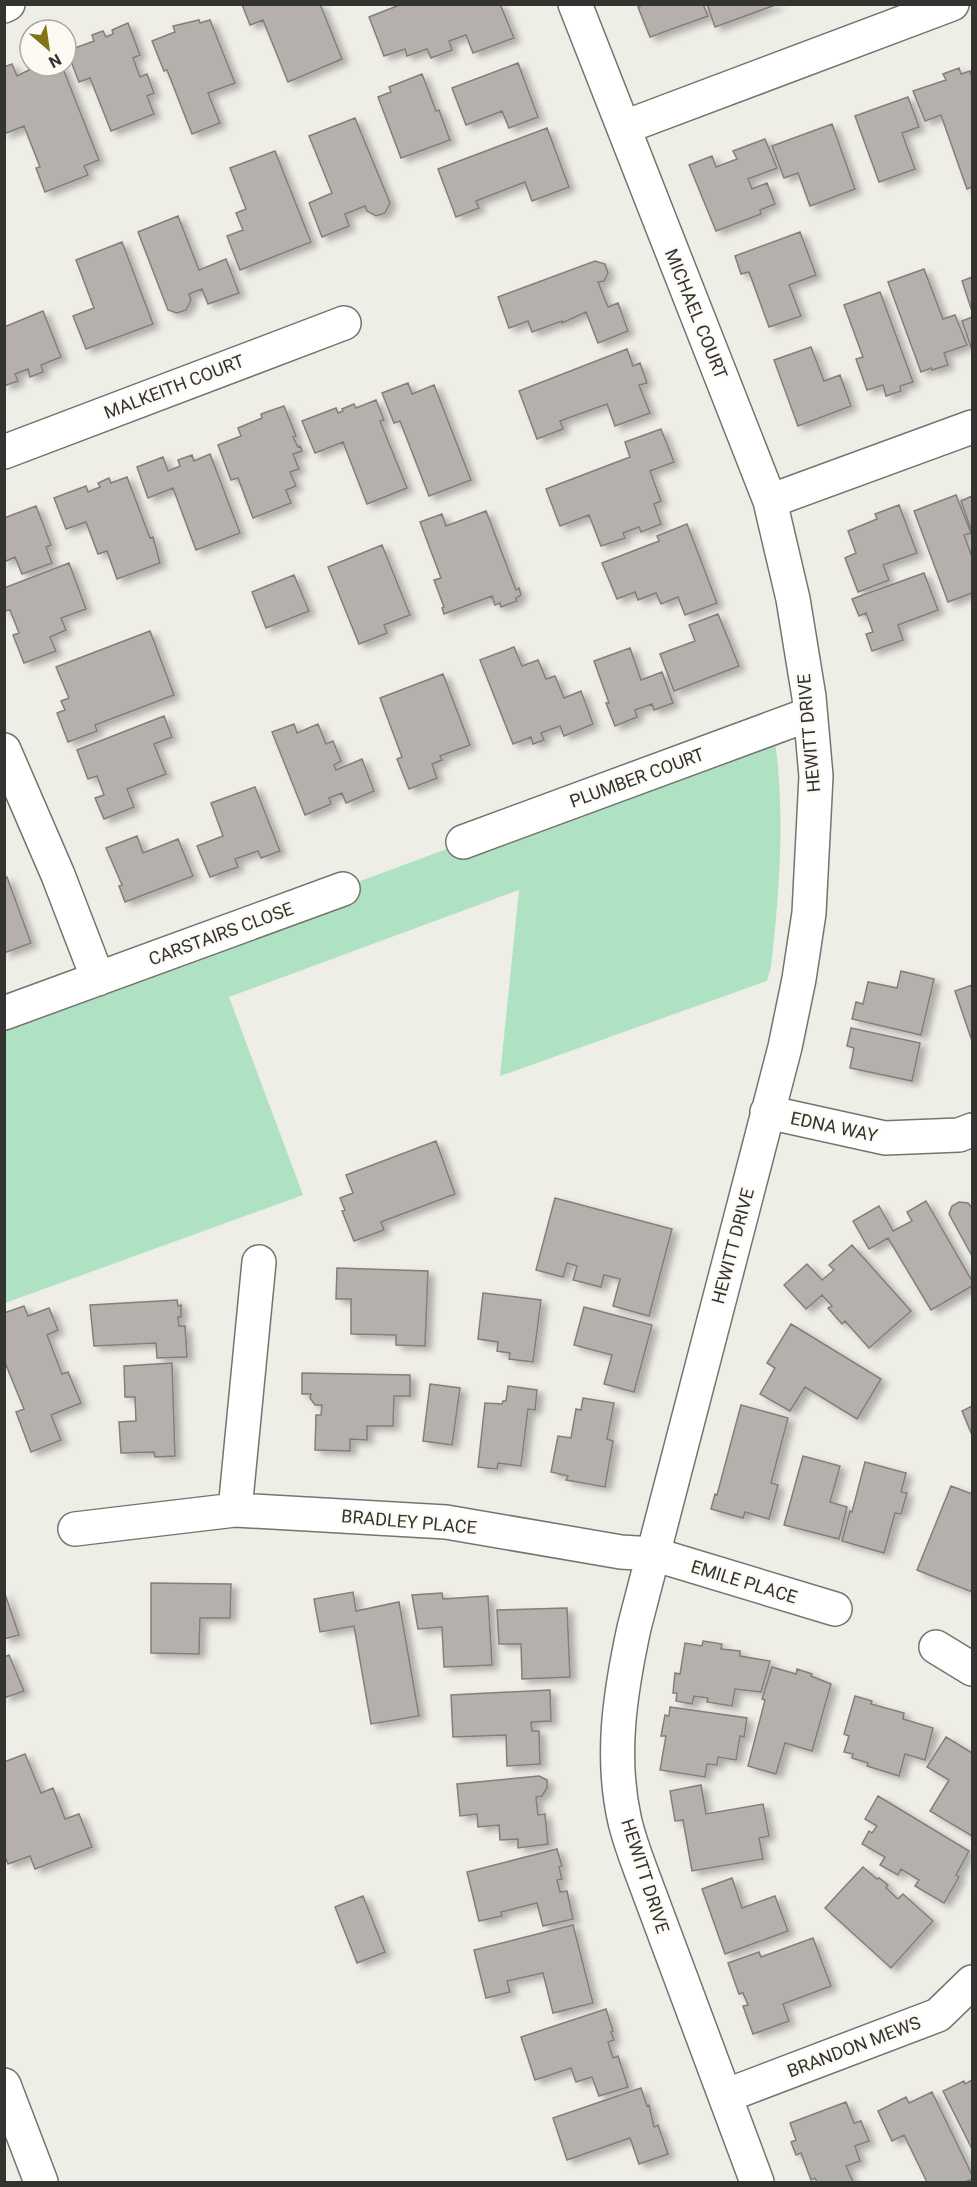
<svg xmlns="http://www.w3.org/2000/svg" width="977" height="2187" font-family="Roboto,sans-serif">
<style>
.green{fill:#afe1c3}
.building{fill:#b6b0ad;stroke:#847e7b;stroke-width:1.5;filter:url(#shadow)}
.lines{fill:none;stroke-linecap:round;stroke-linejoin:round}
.minor-casing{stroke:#75746e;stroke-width:36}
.minor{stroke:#fff;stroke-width:33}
.labels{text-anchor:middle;stroke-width:4.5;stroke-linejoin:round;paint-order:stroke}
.street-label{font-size:18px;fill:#333330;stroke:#fcfaf3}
</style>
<defs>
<filter id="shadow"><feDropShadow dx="6" dy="4" stdDeviation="3" flood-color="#0004"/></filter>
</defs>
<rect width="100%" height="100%" fill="#eeede6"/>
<path class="green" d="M773 728C786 808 780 886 771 967L767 981 500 1076 519 890 229 997 303 1195 5 1303V1009L207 938Z"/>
<path class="building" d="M242 4H320L342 59 288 82 263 20 250 25Z
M402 4H500L514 38 473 53 466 35 449 41 452 50 431 58 427 49 407 56 405 49 384 56 369 17Z
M644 4H703L708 16 650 37 638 7Z
M707 4H778L715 27Z
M199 20 200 23 210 20 235 83 208 93 220 123 192 134 167 70 164 71 152 41 175 32 173 26Z
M128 23 140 55 133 58 140 77 147 74 154 93 147 96 154 114 111 131 90 78 79 82 67 51 94 41 92 35 103 31 106 37 113 34 112 30Z
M30 59V66H62L99 160 84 166 88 175 45 192 36 168 40 167 24 126 4 134V67L12 64 17 76 29 70 26 61Z
M518 63 538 117 509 128 502 111 466 125 452 88Z
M959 68 961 74 970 71 972 78V187L967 189 941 115 925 121 913 91 946 80 943 74Z
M422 74 436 111 439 110 450 140 401 158 378 97 391 92 389 87Z
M908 97 919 127 902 133 915 169 879 182 855 116Z
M355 118 390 203 385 213 376 216 367 211 365 206 345 214 349 226 322 237 309 203 332 193 309 136Z
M832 124 855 189 810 206 798 173 784 178 772 146Z
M547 128 569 187 532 201 525 182 476 201 479 208 456 217 438 169Z
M765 139 777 168 748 179 752 189 767 183 775 204 760 210 761 214 716 231 689 165 712 156 716 167 737 159 733 151Z
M275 151 311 242 240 270 227 236 243 230 236 213 246 209 230 168Z
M178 216 199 270 226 259 239 293 208 304 202 289 189 294 191 300 186 310 177 313 168 310 138 232Z
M800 232 816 275 789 285 801 316 769 327 749 272 741 274 735 256Z
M122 242 153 324 86 349 73 316 94 308 76 260Z
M595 261 605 264 608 273 604 281 598 282 608 307 618 303 628 331 598 343 586 312 562 323V321L532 332 528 321 509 328 498 297Z
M924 269 943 319 955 315 967 345 944 353 948 365 932 370 931 368 921 372 888 282Z
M972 277V311L962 281Z
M880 292 913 382 900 386 901 391 886 396 883 385 867 390 856 359 863 357 844 305Z
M43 311 61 357 41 365 43 372 30 377 28 369 15 374 18 381 4 386V327Z
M972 317V350L962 321Z
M811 347 824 381 840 375 851 406 798 426 774 360Z
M627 349 633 366 640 363 647 383 639 385 650 413 615 426 607 404 560 421 563 429 537 439 519 391Z
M408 383 412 394 434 385 471 480 429 496 400 421 394 423 382 393Z
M376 400 384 420 380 421 407 488 367 504 343 442 315 453 302 421 336 408 338 413 343 411 342 409 354 404 356 408Z
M284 406 296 436 293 437 298 447 300 446 302 451 293 454 299 469 290 472 296 486 286 490 291 503 253 518 238 478 231 480 218 445 241 436 238 428 262 418 261 414Z
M661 429 674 462 650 471 661 501 654 504 661 524 641 532 639 527 623 533 625 538 601 546 589 515 560 526 546 489 630 457 625 442Z
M210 454 240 533 196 550 173 488 148 498 137 467 163 457 168 471 180 466 178 460 192 455 194 461Z
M127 477 150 538 153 537 160 563 117 579 107 551 98 554 86 522 66 529 54 498 86 486 88 492 100 487 98 483 109 478 111 483Z
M956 495 971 533 964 535 972 557V593L948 602 914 511Z
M972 496V532L961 501Z
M899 505 917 553 883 565 889 580 858 592 845 558 856 553 848 531 877 519 875 514Z
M36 506 51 545 46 547 52 563 22 574 15 557 4 562V518Z
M486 511 516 590 519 588 521 595 516 598 517 601 501 607 500 603 495 605 492 596 444 614 442 608 444 607 434 580 441 578 420 522 442 514 446 526Z
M687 524 717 603 685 615 678 597 661 604 656 593 638 600 635 592 617 599 602 563 659 541 657 536Z
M382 545 410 615 384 625 387 633 359 644 328 567Z
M69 563 86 609 61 618 66 630 50 637 56 651 24 663 13 635 19 633 10 610 4 611V588Z
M924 573 938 610 898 625 903 640 872 651 866 634 873 632 866 613 859 616 852 599Z
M294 575 309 611 266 628 252 592Z
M718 614 739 666 674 691 660 654 695 641 689 625Z
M150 631 174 695 95 725 97 731 68 742 57 713 65 710 61 701 69 698 56 667Z
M514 647 522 666 538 660 546 679 555 676 564 698 581 691 593 724 564 736 560 726 541 733 544 740 533 744 531 737 513 744 480 660Z
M630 648 641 680 662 672 673 703 654 710 652 704 635 710 637 717 615 726 606 703H609L594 661Z
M443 674 470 745 440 756 442 760 432 764 437 778 409 789 397 759 402 757 380 698Z
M164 716 172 737 154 744 166 774 127 789 134 807 104 819 95 798 104 795 97 776 88 779 77 750Z
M294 724 297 733 318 724 326 744 333 741 341 761 334 765 336 770 362 759 374 791 346 803 342 793 329 798 331 804 305 815 272 732Z
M255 787 280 851 261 858 258 851 235 859 238 867 210 877 197 846 223 836 211 803Z
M137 836 143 853 178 839 193 876 125 902 119 886 122 885 106 848Z
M7 877 31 943 4 953V878Z
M901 971 934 979 921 1035 852 1019 856 1002 863 1004 868 982 897 988Z
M972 985V1041L955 991Z
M851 1028 920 1043 912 1081 850 1068 854 1048 847 1046Z
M436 1141 455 1194 381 1222 384 1230 354 1241 342 1211 345 1210 340 1198 353 1193 346 1175Z
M555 1198 672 1229 649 1316 613 1306 620 1279 604 1275 601 1287 573 1280 577 1266 567 1263 563 1277 536 1270Z
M926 1201 972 1281V1286L931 1310 888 1238 869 1249 853 1221 879 1206 893 1231 912 1221 907 1212Z
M959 1202 968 1203 972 1208V1256L949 1214 952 1206Z
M852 1245 911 1311 869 1348 845 1321 842 1324 828 1308 832 1306 822 1295 806 1309 784 1285 807 1264 822 1280 834 1270 829 1265Z
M337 1268 428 1271 425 1346 396 1345V1335L351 1334V1299H336Z
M483 1293 541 1300 533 1362 509 1359 510 1353 497 1351 498 1342 478 1339Z
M177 1300 178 1306 181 1305V1317H178L179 1326H185L187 1357 157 1358 156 1343 94 1346 90 1305Z
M24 1306 28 1316 49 1308 58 1330 47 1335 62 1374 68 1372 81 1403 51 1415 61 1440 31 1452 16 1412 24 1409 4 1360V1313Z
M584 1307 652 1325 634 1392 604 1384 612 1355 574 1345Z
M791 1324 881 1379 857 1419 805 1387 790 1411 760 1394 775 1368 767 1363Z
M172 1363 175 1456 155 1457 154 1452 121 1453 119 1422 136 1421 135 1397H125L124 1366Z
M302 1373 410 1375V1396H394L393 1426H367V1440L350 1439V1451L315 1450 316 1415H321L322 1405H315L310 1398 311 1394H302Z
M430 1384 460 1388 452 1445 423 1441Z
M508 1386 537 1390 535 1410 528 1409 521 1466 498 1463 497 1469 478 1467 485 1403 502 1404 503 1401H506Z
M583 1398 614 1403 607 1439 613 1441 605 1487 566 1480 568 1476 551 1472 558 1436 571 1438 576 1409 581 1410Z
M741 1405 788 1418 771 1483 778 1485 769 1519 745 1512 743 1518 711 1509 715 1494 717 1495Z
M972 1406V1435L962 1411Z
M803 1456 840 1466 830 1502 847 1507 839 1539 784 1525Z
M865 1462 906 1473 901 1492 907 1493 901 1514 895 1513 884 1553 842 1541 850 1511 852 1512Z
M951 1486 972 1494V1592L917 1570Z
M151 1583 231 1584 230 1618H200L199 1654 151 1653Z
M4 1591 19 1635 4 1639Z
M353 1592 356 1611 399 1602 419 1716 371 1724 354 1626 320 1632 314 1599Z
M442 1593 443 1599 488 1596 492 1665 444 1667 442 1627 418 1629 412 1595Z
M567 1608 570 1677 522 1679 521 1644H499L497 1610Z
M703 1641 722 1644 721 1649 740 1651V1656L770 1661 761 1692 735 1689 732 1706 707 1702 708 1698 694 1696 692 1704 676 1701 677 1693H673L675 1673 680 1674 685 1643 702 1646Z
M9 1655 24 1691 4 1698V1657Z
M772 1667 796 1674 797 1669 812 1674 811 1676 831 1684 812 1751 785 1743 776 1774 748 1766 765 1700 762 1699Z
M550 1690 551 1721 531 1722 532 1731H539L540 1764 507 1766 506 1735 453 1737 451 1695Z
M855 1696 872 1701 871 1704 904 1713 903 1719 933 1728 925 1760 905 1754 899 1776 867 1766 868 1763 852 1758 853 1754 844 1752 849 1736 844 1734Z
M670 1707 747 1718 744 1737 740 1736 736 1760 718 1757 717 1765 707 1764 705 1777 660 1770 666 1736H661L665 1715 669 1716Z
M946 1737 972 1753V1836L930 1811 949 1780 927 1767Z
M25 1754 41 1793 53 1788 65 1819 79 1814 92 1847 35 1869 30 1856 8 1864 4 1854V1762Z
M539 1776 547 1780V1788L542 1796 536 1797 538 1815 545 1814 548 1844 518 1848V1839L500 1840 499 1825 478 1827 477 1814 460 1816 457 1784Z
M701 1785 706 1814 763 1804 769 1836 759 1838 763 1859 692 1871 683 1820 675 1821 670 1791Z
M878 1796 969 1851 956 1875 959 1877 944 1903 915 1886 919 1880 901 1869 898 1875 880 1865 885 1857 862 1844 869 1831 872 1833 877 1826 865 1819Z
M557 1849 562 1866 559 1867 562 1879 557 1880 560 1892 567 1891 573 1919 543 1926 537 1903 501 1912 502 1916 479 1921 467 1872Z
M863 1867 877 1879 879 1878 888 1885 886 1888 898 1899 903 1894 933 1921 891 1968 825 1908Z
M732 1878 742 1908 775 1896 788 1931 725 1954 702 1889Z
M363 1896 385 1952 357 1963 335 1907Z
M573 1925 593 2003 553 2013 543 1973 507 1981 510 1992 486 1998 474 1950Z
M813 1938 831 1986 783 2004 789 2021 753 2034 743 2006 748 2005 743 1993 739 1994 728 1963 759 1952 761 1957Z
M606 2009 613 2031 611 2032 614 2040 608 2042 613 2058 618 2056 628 2087 599 2096 592 2077 576 2082 571 2068 535 2080 521 2037Z
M972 2080V2149L943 2091 964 2081 965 2084Z
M641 2088 647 2106 649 2105 654 2127 658 2125 668 2154 639 2164 630 2138 567 2160 553 2118Z
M932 2092 972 2175V2179L965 2182H927L904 2135 892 2141 878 2111 906 2097 909 2103Z
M846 2102 854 2123 861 2121 869 2141 855 2146 860 2161 846 2166 853 2182H817L815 2178 811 2180 801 2153 796 2155 791 2142 796 2140 790 2123Z"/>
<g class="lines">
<defs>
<path id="minor" d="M575 4 770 501
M4 6 8 4
M625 127 952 4
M4 452 344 323
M4 750 58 875 98 979
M463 842 810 714
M4 1013 343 889
M767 1112 885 1138 959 1135 972 1130
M259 1262 235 1510 446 1522 621 1552 653 1554 835 1609
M75 1529 235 1510
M936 1647 972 1669
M4 2085 41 2182
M725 2096 938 2015 972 1982
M757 2182 641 1871C635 1855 629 1838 625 1822 610 1757 620 1693 634 1628L785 1047 799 979 809 913 816 776 809 697 793 599 770 501 972 427"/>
</defs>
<use href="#minor" class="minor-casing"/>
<use href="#minor" class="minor"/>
</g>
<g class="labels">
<g class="street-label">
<text transform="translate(696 314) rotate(68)" y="6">MICHAEL COURT</text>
<text transform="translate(174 387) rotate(-21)" y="6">MALKEITH COURT</text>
<text transform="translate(809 733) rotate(-95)" y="6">HEWITT DRIVE</text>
<text transform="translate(637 778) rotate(-20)" y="6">PLUMBER COURT</text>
<text transform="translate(221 934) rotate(-20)" y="6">CARSTAIRS CLOSE</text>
<text transform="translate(834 1127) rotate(12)" y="6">EDNA WAY</text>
<text transform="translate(733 1246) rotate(-75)" y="6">HEWITT DRIVE</text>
<text transform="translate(409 1522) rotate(5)" y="6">BRADLEY PLACE</text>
<text transform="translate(744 1582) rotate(17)" y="6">EMILE PLACE</text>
<text transform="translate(645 1876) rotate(72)" y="6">HEWITT DRIVE</text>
<text transform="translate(854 2047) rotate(-21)" y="6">BRANDON MEWS</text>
</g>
</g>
<rect width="977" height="2187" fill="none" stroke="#333330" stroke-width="12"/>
<g transform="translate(48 48) rotate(151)"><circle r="28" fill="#fcfaf3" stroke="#acaaa5" stroke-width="1.5"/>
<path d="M0-4.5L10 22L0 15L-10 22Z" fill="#817518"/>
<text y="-9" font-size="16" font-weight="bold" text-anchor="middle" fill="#333330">N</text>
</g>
</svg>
